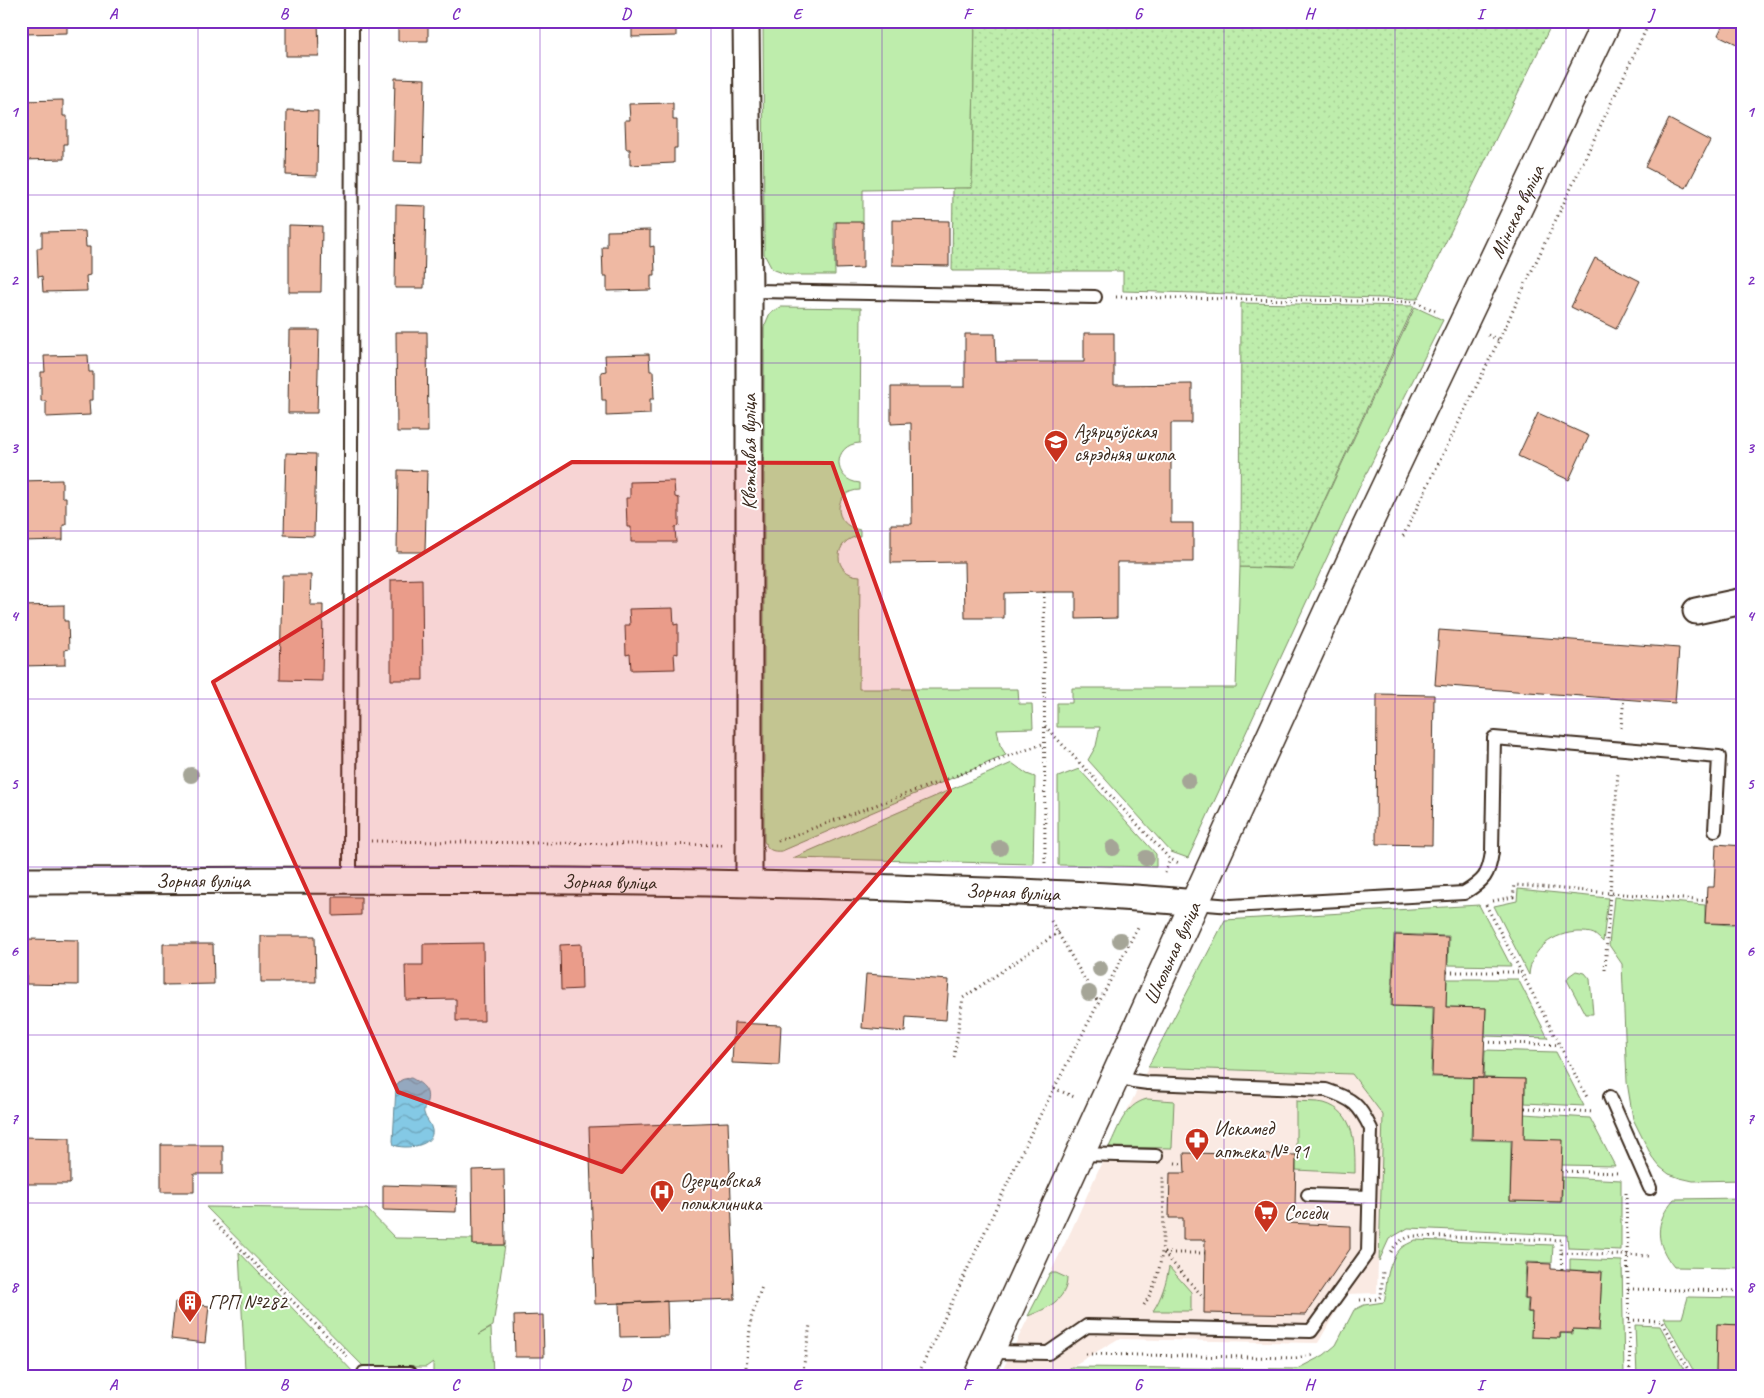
<svg xmlns="http://www.w3.org/2000/svg" width="1764" height="1398" font-family="Caveat,sans-serif">
<style>
.built{fill:#faeae3}
.grass{fill:#beedac;stroke:#7c8c65}
.park{fill:url(#park-dots);stroke:#7c8c65}
.water{fill:url(#water-waves);stroke:#678995}
.building{fill:#efb9a3;stroke:#3b2a1e}
.lines{fill:none;stroke-linecap:round;stroke-linejoin:round}
.service-casing{stroke:#3b2a1e;stroke-width:16}
.minor-casing{stroke:#3b2a1e;stroke-width:29}
.tertiary-casing{stroke:#3b2a1e;stroke-width:31}
.path{stroke:#3b2a1e;stroke-width:3;stroke-dasharray:1 4;stroke-linecap:butt}
.service{stroke:#fff;stroke-width:12}
.minor{stroke:#fff;stroke-width:25}
.tertiary{stroke:#fff;stroke-width:28}
.tree{fill:#a5a597}
.marked{fill:#d62828;fill-opacity:0.2;stroke:#d62828;stroke-width:4;stroke-linejoin:round}
.grid{fill:none;stroke:#7b2cbf;stroke-width:1;stroke-opacity:0.55}
.labels{text-anchor:middle;stroke-width:4;stroke-linejoin:round;paint-order:stroke}
.street-label{font-size:20px;fill:#3b2a1e;stroke:#fff}
.poi-label{font-size:20px;fill:#3b2a1e;stroke:#fff;text-anchor:start}
.neatline{fill:none;stroke:#7b2cbf;stroke-width:2}
.grid-label{font-size:16px;text-anchor:middle;font-weight:bold;fill:#7b2cbf}
</style>
<defs>
<pattern id="park-dots" width="8" height="8" patternUnits="userSpaceOnUse" patternTransform="scale(1.25)"><rect width="8" height="8" fill="#beedac"/><path d="M2 2h.1M6 6h.1" fill="none" stroke="#a4cb94" stroke-width="1.8" stroke-linecap="round"/></pattern>
<pattern id="water-waves" width="16" height="10" patternUnits="userSpaceOnUse" patternTransform="scale(1.25)"><rect width="16" height="10" fill="#84c9e5"/><path d="M0 5q4-4 8 0t8 0" fill="none" stroke="#6da3b9"/></pattern>
</defs>
<rect width="100%" height="100%" fill="#fff"/>
<filter id="ink" filterUnits="userSpaceOnUse"><feTurbulence type="fractalNoise" baseFrequency=".02" numOctaves="2"/><feDisplacementMap in="SourceGraphic" scale="10" xChannelSelector="R" yChannelSelector="G"/><feConvolveMatrix kernelMatrix="1 2 1 2 8 2 1 2 1" color-interpolation-filters="sRGB"/></filter>
<g filter="url(#ink)">
<path class="built" d="M1148 1068 1352 1074 1383 1115 1377 1293 1346 1294 1318 1343 1118 1339 1071 1367 1060 1377H999L1072 1229 1100 1166Z"/>
<path class="grass" d="M763 21H975L972 188 863 190V224L834 222 835 275H788L772 269 764 254Z
M781 307 861 308 860 443C832 444 832 481 860 483V490C833 490 831 525 860 530V536C832 539 832 575 860 576L859 689H1018L1019 704H1032L1033 728 997 729 1000 745 1006 755 782 851C772 852 768 850 764 841V327L770 313Z
M1415 307 1443 320 1360 486 1188 858 1171 852 1088 760 1096 746 1100 727H1057V703H1072V688H1236L1240 567 1293 569Z
M1012 763 1027 774 1035 777 1033 864 793 858Z
M1079 769 1156 854V867L1058 865V777Z
M1518 889 1608 898 1603 942C1601 940 1597 936 1594 934 1590 932 1583 932 1578 932 1554 933 1531 948 1529 975L1494 906 1517 901Z
M1614 897 1705 905V923L1743 926V1180L1693 1181 1680 1178 1669 1174 1660 1167 1652 1157 1633 1119 1627 1082 1622 964 1609 945Z
M1479 905 1511 966 1448 965 1449 936 1394 934 1391 1006 1433 1008 1431 1077 1473 1078 1471 1140 1511 1141 1510 1201 1562 1202V1177L1621 1180V1250L1568 1248 1567 1235 1408 1228 1389 1239 1379 1261 1383 1115 1352 1074 1148 1067 1225 920Z
M1576 971 1585 973 1590 979 1593 1014H1585L1567 980 1569 976Z
M1447 979H1518L1548 1038 1485 1036 1486 1008 1446 1007Z
M1485 1050 1556 1052 1584 1106 1525 1103V1079L1484 1078Z
M1147 1099 1174 1101 1172 1148 1109 1147C1119 1127 1124 1105 1147 1099Z
M1296 1101C1305 1102 1315 1101 1324 1103 1356 1112 1355 1146 1355 1173L1296 1170Z
M1524 1114 1590 1118 1615 1166 1562 1165 1524 1140Z
M1743 1198V1268L1674 1267C1655 1244 1654 1222 1674 1199Z
M206 1207 367 1209 395 1238 473 1239V1245H505L493 1326 478 1335 491 1328 493 1376 566 1377H433V1362L426 1367H364Z
M1415 1240 1553 1245 1552 1263 1526 1262 1524 1299 1528 1300 1527 1312 1532 1313 1531 1337 1560 1338 1561 1333 1573 1334V1329L1599 1331 1602 1271 1570 1270V1259L1622 1261 1624 1376 1599 1374 1598 1377H1060L1071 1367 1297 1369 1324 1355 1336 1345 1354 1310 1364 1305 1384 1302 1385 1299C1386 1282 1388 1261 1401 1248 1404 1245 1411 1243 1415 1240Z
M239 1252 356 1375 355 1377H254L245 1370Z
M1169 1267 1191 1292V1311H1153C1162 1297 1166 1283 1169 1267Z
M1050 1273H1056L1067 1278C1067 1300 1046 1309 1028 1316Z
M1688 1297 1743 1298V1325L1717 1324 1716 1374H1743V1377H1697L1664 1318H1682Z
M1635 1325 1660 1326 1688 1377H1637Z"/>
<path class="park" d="M975 21H1553L1418 299 1123 291V271H952L953 188H972Z
M1241 303 1414 306 1293 568 1240 567Z"/>
<path class="water" d="M411 1078C421 1083 430 1089 427 1101 426 1106 423 1108 424 1113 425 1119 431 1123 432 1130 435 1146 405 1150 394 1145L393 1141 396 1087C399 1079 403 1079 411 1078Z"/>
<path class="building" d="M23 21H67V33L24 34Z
M286 21H318L319 56H286Z
M398 21H428V41H398Z
M632 21H676V36L632 37Z
M1725 21H1743V47L1718 35Z
M395 78 425 79 423 162 393 161Z
M63 100V116H67V144H64V159L21 160V101Z
M673 103V120H677V148H674V163L630 165V149H626L625 120H630L629 104Z
M287 110 318 111 317 176 286 175Z
M1669 119 1710 141 1686 188 1645 167Z
M396 205 426 206 424 288H395Z
M892 220 949 221V266L892 265Z
M836 222H863V268L836 269Z
M289 225 322 226 321 292H289Z
M650 230V247L654 246 655 275H651V290L607 291V276H603L602 247H607V231Z
M85 231 86 247H90V275L86 276 87 291 43 292 42 276 38 277 37 248H42V232Z
M1595 258 1640 281 1616 329 1571 307Z
M289 330H319L317 413H288Z
M396 332H427L428 432H397Z
M1084 333H1114V385L1192 384V423H1171V523H1193V562H1117V618L1076 619V592H1044L1004 593V618H965L964 562 891 563V524H912L911 423 891 424V387H965V334H995L996 362H1084Z
M649 354 650 371H653L654 399H650V414L606 416V400H602L601 372 606 371 605 355Z
M88 355 89 372H93V400H89L90 415 46 417V401H41V372H45L44 356Z
M1538 413 1589 436 1569 480 1518 456Z
M286 453 316 454 314 536 284 535Z
M398 470 427 471 425 552H397Z
M62 480V497H66V525H63V540L21 541V481Z
M674 481 675 497 679 498V526L675 527 676 542H631V527H627L626 498H630V482Z
M282 575H311L310 605H323L322 681 280 680Z
M422 579 423 680H391V580Z
M64 605V621H68L69 649 65 650V665L22 666 21 606Z
M673 608 674 625 678 624V654L674 653 675 669 631 670 630 654 626 655 625 625H630L629 609Z
M1439 630 1679 648 1675 703 1435 685Z
M1377 694 1434 695 1432 845 1376 844Z
M1716 844 1743 846V924L1705 923 1707 887H1714Z
M333 897H361V915L333 916Z
M1395 935 1448 937 1446 1007 1486 1008 1483 1078 1432 1076 1434 1007 1392 1006Z
M261 936H315L316 982H261Z
M27 939 78 940V985L26 984Z
M483 943 484 1021H456V999L406 1000 405 965H423V944Z
M163 944H213L214 984 163 985Z
M581 944 582 989 561 990 560 945Z
M866 974 949 980 946 1020 906 1017 905 1032 862 1028Z
M734 1023 781 1025 779 1065 732 1063Z
M1473 1078 1525 1079 1524 1139 1563 1140 1561 1202 1510 1201 1512 1140 1472 1139Z
M728 1122 735 1299 595 1304 589 1127Z
M21 1137 70 1138V1184H21Z
M161 1145H223V1174H194V1192H161Z
M1184 1153 1296 1155 1295 1209H1288V1223L1350 1226V1249L1305 1315 1204 1313 1205 1240H1183V1218H1169L1170 1173H1185Z
M504 1169 505 1245H473L472 1170Z
M383 1185 457 1187 456 1212 383 1210Z
M1527 1263 1551 1264V1269L1602 1272 1599 1330 1573 1329 1572 1333H1560V1338L1531 1337 1532 1312H1528L1529 1299H1525Z
M667 1301 668 1336 620 1337 619 1303Z
M175 1302 209 1306 205 1343 171 1339Z
M543 1315 544 1357H515L514 1316Z
M1717 1324 1743 1325V1374H1716Z
M1599 1374 1624 1376V1377H1599Z"/>
<g class="lines">
<defs>
<path id="service" d="M749 291 1095 297
M350 880 352 21
M1195 903 1231 906 1464 893C1484 881 1489 875 1492 852L1494 738 1719 757 1715 830
M1610 1097 1650 1188
M1080 1154 1156 1156
M1308 1195 1369 1197
M989 1352 1048 1353 1087 1326 1311 1331 1368 1252 1371 1129C1359 1104 1353 1099 1326 1090L1148 1083 1133 1081 1116 1075
M362 1377 364 1373H410"/>
<g id="minor">
<path d="M746 21 749 291V883"/>
<path d="M1696 611 1743 601"/>
<path id="s1" d="M21 881C302 880 584 878 865 887 975 891 1085 892 1195 903"/>
</g>
<g id="tertiary">
<path id="s2" d="M978 1377 1366 528 1607 21"/>
</g>
</defs>
<use href="#service" class="service-casing"/>
<use href="#minor" class="minor-casing"/>
<use href="#tertiary" class="tertiary-casing"/>
<path class="path" d="M1116 297 1416 302 1437 312
M1488 335 1499 340
M1403 536 1499 340 1650 21
M1044 592 1045 866
M1045 726 1170 859 1181 864
M1621 728 1624 698
M1737 747 1743 741
M371 841 722 845
M778 841 1045 743
M1165 873 1170 859
M1493 901 1513 897 1515 885 1708 901
M1486 905 1588 1099
M1051 921 1098 1002
M1605 970 1618 771
M1447 972H1521
M1485 1042 1560 1045
M954 1057 963 998 1059 932
M1054 1088 1074 1097
M1525 1108 1594 1112
M1175 1163 1184 1164
M1561 1171 1620 1173
M1626 1193 1630 1377
M213 1221 348 1357
M1391 1252C1396 1242 1403 1239 1413 1236L1561 1240V1253L1649 1256
M1164 1253 1204 1298
M1164 1253H1205
M1561 1253 1562 1270
M1628 1289 1743 1291
M1360 1300 1378 1299 1381 1296 1383 1271
M1144 1305C1169 1266 1163 1220 1163 1175
M1629 1320 1662 1321 1692 1377
M1086 1354 1296 1358 1312 1355
M745 1377 751 1319 762 1286
M802 1377 810 1325
M917 1377 1030 1135 1139 925"/>
<use href="#service" class="service"/>
<use href="#minor" class="minor"/>
<use href="#tertiary" class="tertiary"/>
</g>
<g class="tree">
<circle cx="191" cy="775" r="8"/>
<circle cx="1188" cy="780" r="8"/>
<circle cx="1000" cy="848" r="8"/>
<circle cx="1113" cy="848" r="8"/>
<circle cx="1146" cy="858" r="8"/>
<circle cx="1120" cy="940" r="8"/>
<circle cx="1100" cy="969" r="8"/>
<circle cx="1089" cy="993" r="8"/>
</g>
</g>
<path class="marked" d="M572 462 832 463 950 791 622 1172 398 1092 213 682Z"/>
<path class="grid" d="M198 21V1377M369 21V1377M540 21V1377M711 21V1377M882 21V1377M1053 21V1377M1224 21V1377M1395 21V1377M1566 21V1377M21 195H1743M21 363H1743M21 531H1743M21 699H1743M21 867H1743M21 1035H1743M21 1203H1743"/>
<defs>
<symbol id="school-pin" viewBox="-11 -11 22 30"><path d="M0 17L-7.5 6A9.5 9.5 0 1 1 7.5 6Z" fill="#c8321e" stroke="#fff"/><path d="M0-5L7-2L0 1L-7-2ZM-4 1L0 2.5L4 1V4Q0 6-4 4Z" fill="#fff"/></symbol>
<symbol id="pharmacy-pin" viewBox="-11 -11 22 30"><path d="M0 17L-7.5 6A9.5 9.5 0 1 1 7.5 6Z" fill="#c8321e" stroke="#fff"/><path d="M-2-6h4v4h4v4h-4v4h-4v-4h-4v-4h4Z" fill="#fff"/></symbol>
<symbol id="hospital-pin" viewBox="-11 -11 22 30"><path d="M0 17L-7.5 6A9.5 9.5 0 1 1 7.5 6Z" fill="#c8321e" stroke="#fff"/><path d="M-5-5h3v3.5h4V-5h3V5h-3V1.5h-4V5h-3Z" fill="#fff"/></symbol>
<symbol id="supermarket-pin" viewBox="-11 -11 22 30"><path d="M0 17L-7.5 6A9.5 9.5 0 1 1 7.5 6Z" fill="#c8321e" stroke="#fff"/><path d="M-6-5.5h2.5l.6 2H6L4.5 2H-2.5L-4.4-4H-6ZM-1.5 3.2a1.3 1.3 0 1 0 .1 0ZM3 3.2a1.3 1.3 0 1 0 .1 0Z" fill="#fff"/></symbol>
<symbol id="building-pin" viewBox="-11 -11 22 30"><path d="M0 17L-7.5 6A9.5 9.5 0 1 1 7.5 6Z" fill="#c8321e" stroke="#fff"/><path d="M-4-6H4V6H1V3H-1V6H-4ZM-2.5-4.3h1.7v1.8h-1.7ZM.8-4.3h1.7v1.8H.8ZM-2.5-1h1.7V.8h-1.7ZM.8-1h1.7V.8H.8Z" fill="#fff"/></symbol>
</defs>
<g fill-rule="evenodd">
<use href="#school-pin" x="1042" y="428" width="28" height="38"/>
<use href="#pharmacy-pin" x="1183" y="1126" width="28" height="38"/>
<use href="#hospital-pin" x="648" y="1178" width="28" height="38"/>
<use href="#supermarket-pin" x="1252" y="1198" width="28" height="38"/>
<use href="#building-pin" x="176" y="1288" width="28" height="38"/>
</g>
<g class="labels">
<g class="street-label">
<text dy="7" stroke="none"><textPath href="#s2" startOffset="1284">Мінская вуліца</textPath></text>
<text transform="translate(749 452) rotate(-90)" y="7">Кветкавая вуліца</text>
<text dy="7" stroke="none"><textPath href="#s1" startOffset="182">Зорная вуліца</textPath></text>
<text dy="7" stroke="none"><textPath href="#s1" startOffset="588">Зорная вуліца</textPath></text>
<text dy="7" stroke="none"><textPath href="#s1" startOffset="992">Зорная вуліца</textPath></text>
<text dy="7" stroke="none"><textPath href="#s2" startOffset="466">Школьная вуліца</textPath></text>
</g>
<g class="poi-label">
<text x="1074" y="438">Азярцоўская<tspan x="1074" dy="23">сярэдняя школа</tspan></text>
<text x="1214" y="1135">Искамед<tspan x="1214" dy="23">аптека № 91</tspan></text>
<text x="680" y="1187">Озерцовская<tspan x="680" dy="23">поликлиника</tspan></text>
<text x="1284" y="1219">Соседи</text>
<text x="208" y="1309">ГРП №282</text>
</g>
</g>
<rect width="1764" height="1398" fill="none" stroke="#fff" stroke-width="55"/>
<rect x="28" y="28" width="1708" height="1342" class="neatline"/>
<g class="grid-label">
<text x="113" y="19">A</text>
<text x="284" y="19">B</text>
<text x="455" y="19">C</text>
<text x="626" y="19">D</text>
<text x="797" y="19">E</text>
<text x="967" y="19">F</text>
<text x="1138" y="19">G</text>
<text x="1309" y="19">H</text>
<text x="1480" y="19">I</text>
<text x="1651" y="19">J</text>
<text x="14" y="117">1</text>
<text x="1750" y="117">1</text>
<text x="14" y="285">2</text>
<text x="1750" y="285">2</text>
<text x="14" y="453">3</text>
<text x="1750" y="453">3</text>
<text x="14" y="621">4</text>
<text x="1750" y="621">4</text>
<text x="14" y="789">5</text>
<text x="1750" y="789">5</text>
<text x="14" y="956">6</text>
<text x="1750" y="956">6</text>
<text x="14" y="1124">7</text>
<text x="1750" y="1124">7</text>
<text x="14" y="1292">8</text>
<text x="1750" y="1292">8</text>
<text x="113" y="1390">A</text>
<text x="284" y="1390">B</text>
<text x="455" y="1390">C</text>
<text x="626" y="1390">D</text>
<text x="797" y="1390">E</text>
<text x="967" y="1390">F</text>
<text x="1138" y="1390">G</text>
<text x="1309" y="1390">H</text>
<text x="1480" y="1390">I</text>
<text x="1651" y="1390">J</text>
</g>
</svg>
